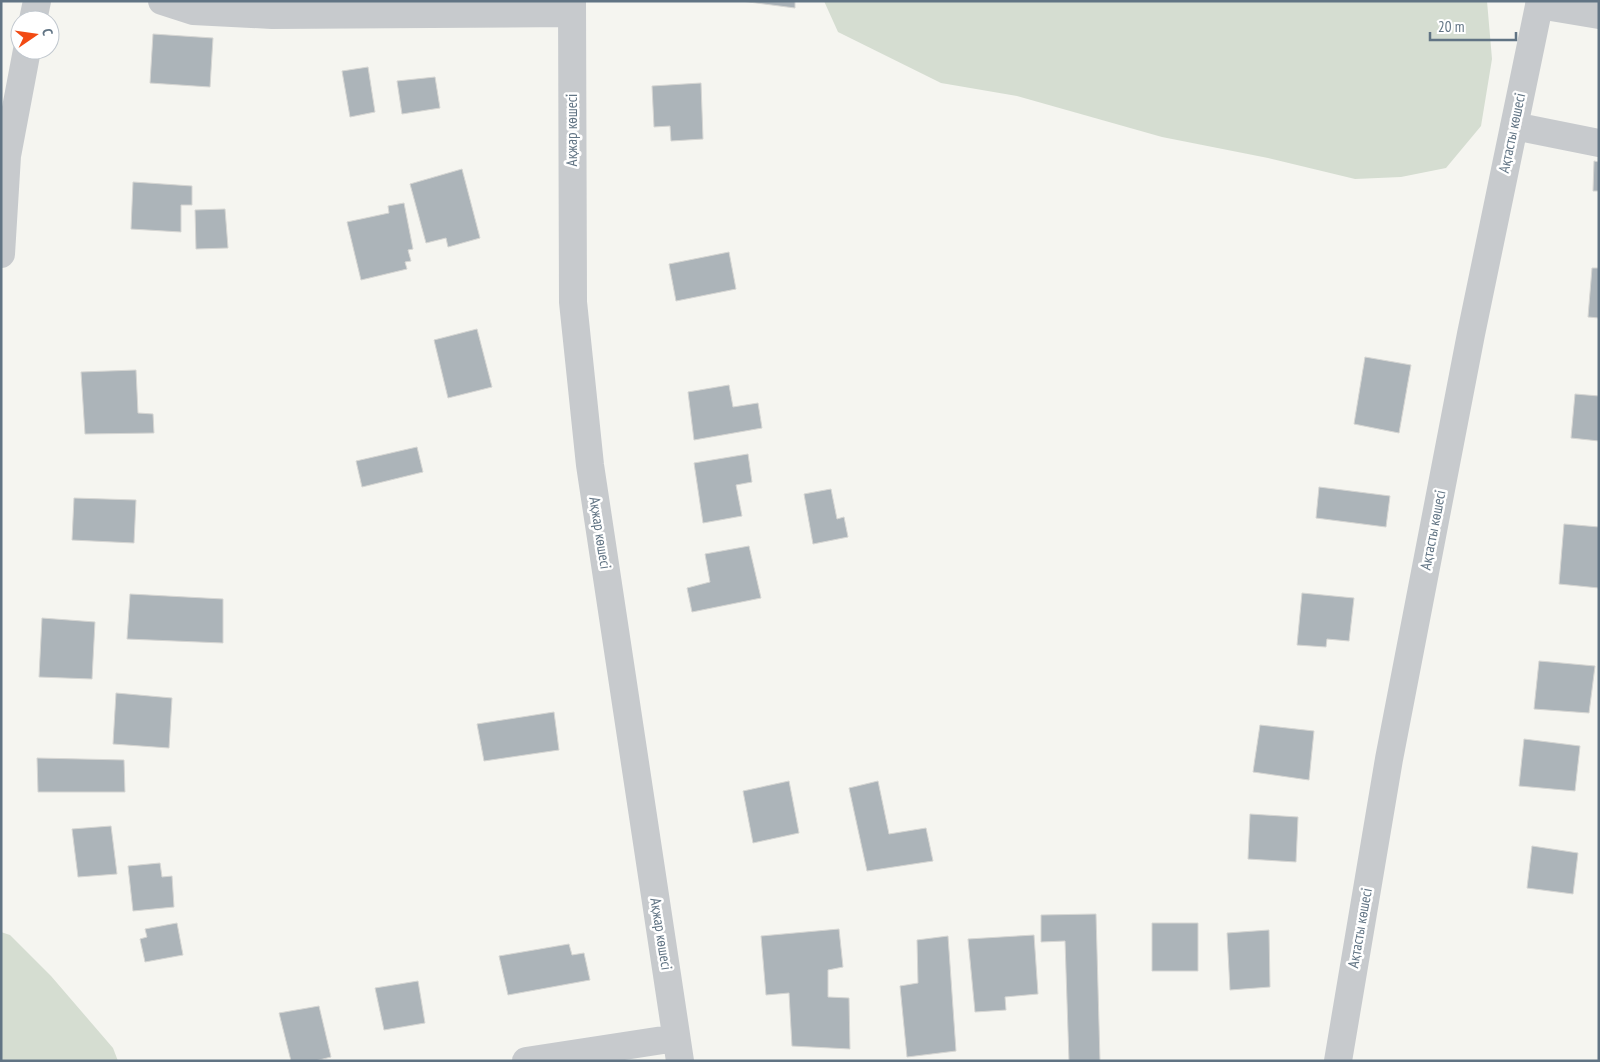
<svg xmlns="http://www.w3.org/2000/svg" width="1600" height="1062" font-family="'PT Sans Narrow',sans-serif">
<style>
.green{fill:#d5ddd1}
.building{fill:#acb4b9;stroke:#d6d6d3}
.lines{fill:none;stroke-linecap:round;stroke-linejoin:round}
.street{stroke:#c7cacd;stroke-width:28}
.labels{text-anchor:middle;stroke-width:5;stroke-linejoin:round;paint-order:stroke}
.street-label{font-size:15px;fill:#617484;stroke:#fff}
</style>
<rect width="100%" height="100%" fill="#f5f5f0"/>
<path class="green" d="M824 1H1487L1492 59 1481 126 1446 168 1401 177 1355 179 1268 158 1162 137 1017 96 941 83 838 32Z
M1 932 10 935 51 976 113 1048 118 1061H1Z"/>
<path class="building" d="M741 1H795V8Z
M153 34 213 38 210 87 150 83Z
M368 67 375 112 350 117 342 71Z
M435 77 440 108 402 114 397 81Z
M701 83 703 139 671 141 670 126 654 127 652 86Z
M1594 161 1599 162V191H1593Z
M462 169 480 238 448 247 446 238 426 243 410 184Z
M133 182 192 186V205H181V232L131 229Z
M404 203 413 249 408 250 411 261 405 262 407 269 361 280 347 222 389 213 388 206Z
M225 209 228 248 196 249 195 210Z
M729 252 736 289 676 301 669 264Z
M1592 268H1599V318L1588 317Z
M477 329 492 387 448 398 434 340Z
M1365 357 1411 365 1399 433 1354 424Z
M136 370 138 413 153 414 154 433 85 434 81 372Z
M729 385 733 407 758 403 762 428 694 440 688 392Z
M1575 394 1599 396V441L1571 438Z
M417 447 423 472 362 487 356 461Z
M748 454 752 482 736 485 742 516 703 523 694 463Z
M1319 487 1390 496 1386 527 1316 518Z
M831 489 837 519 844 517 848 537 813 544 804 494Z
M74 498 136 500 134 543 72 540Z
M1564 524 1599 527V588L1559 584Z
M749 546 761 598 692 612 687 588 710 582 705 554Z
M1302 593 1354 598 1349 641 1327 639 1326 647 1297 645Z
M130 594 223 599V643L127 639Z
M42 618 95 622 92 679 39 677Z
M1539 661 1595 666 1589 713 1534 709Z
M116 693 172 698 169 748 113 744Z
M554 712 559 750 484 761 477 724Z
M1260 725 1314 731 1309 780 1253 772Z
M1524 739 1580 746 1575 791 1519 786Z
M37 758 124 760 125 792H38Z
M789 781 799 833 753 843 743 791Z
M878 781 889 834 926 828 933 861 867 871 849 788Z
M1250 814 1298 817 1296 862 1248 859Z
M111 826 117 874 78 877 72 829Z
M1532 846 1578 853 1573 894 1527 888Z
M160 863 162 877 172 876 174 907 133 911 128 866Z
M1096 914 1100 1061H1069L1065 941 1041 942V915Z
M177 923 183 955 145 962 140 939 147 937 145 929Z
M1152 923H1198V971H1152Z
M839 929 843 967 828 970V997L849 998 850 1049 792 1046 789 993 766 995 761 936Z
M1269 930 1270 987 1230 990 1227 933Z
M1034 935 1038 994 1005 997 1006 1010 975 1012 968 939Z
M948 936 956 1051 907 1057 900 986 918 983 917 940Z
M569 944 572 955 584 953 590 980 508 995 499 956Z
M418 981 425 1023 384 1030 375 988Z
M319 1006 331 1057 315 1061H291L279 1013Z"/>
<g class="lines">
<path class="street" d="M162 1 193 11 272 15 571 13
M572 1 573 302 590 465 680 1061
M1539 5 1599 15
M33 20 37 1
M1514 126 1599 143
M1 254 7 156 27 50
M526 1061 676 1038
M1338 1061 1389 759 1471 334 1540 1"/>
</g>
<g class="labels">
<g class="street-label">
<text transform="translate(572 130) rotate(-90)" y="5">Ақжар көшесі</text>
<text transform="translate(1512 133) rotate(-78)" y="5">Ақтасты көшесі</text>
<text transform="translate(1433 530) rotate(-79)" y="5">Ақтасты көшесі</text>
<text transform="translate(600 533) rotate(81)" y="5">Ақжар көшесі</text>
<text transform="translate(1360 928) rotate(-80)" y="5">Ақтасты көшесі</text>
<text transform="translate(661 934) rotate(81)" y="5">Ақжар көшесі</text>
</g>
</g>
<rect width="1600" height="1062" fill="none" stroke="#617484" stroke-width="5"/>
<g transform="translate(35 35) rotate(77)"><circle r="24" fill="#ffffff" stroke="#c0c7ce"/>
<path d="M0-4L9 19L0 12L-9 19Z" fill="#f24a13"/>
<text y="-8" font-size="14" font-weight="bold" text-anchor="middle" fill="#617484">С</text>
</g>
<path d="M1430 32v8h86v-8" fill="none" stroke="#617484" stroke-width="2.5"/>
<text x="1438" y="32" font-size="15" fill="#617484" stroke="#ffffff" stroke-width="4" paint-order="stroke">20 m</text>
</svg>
